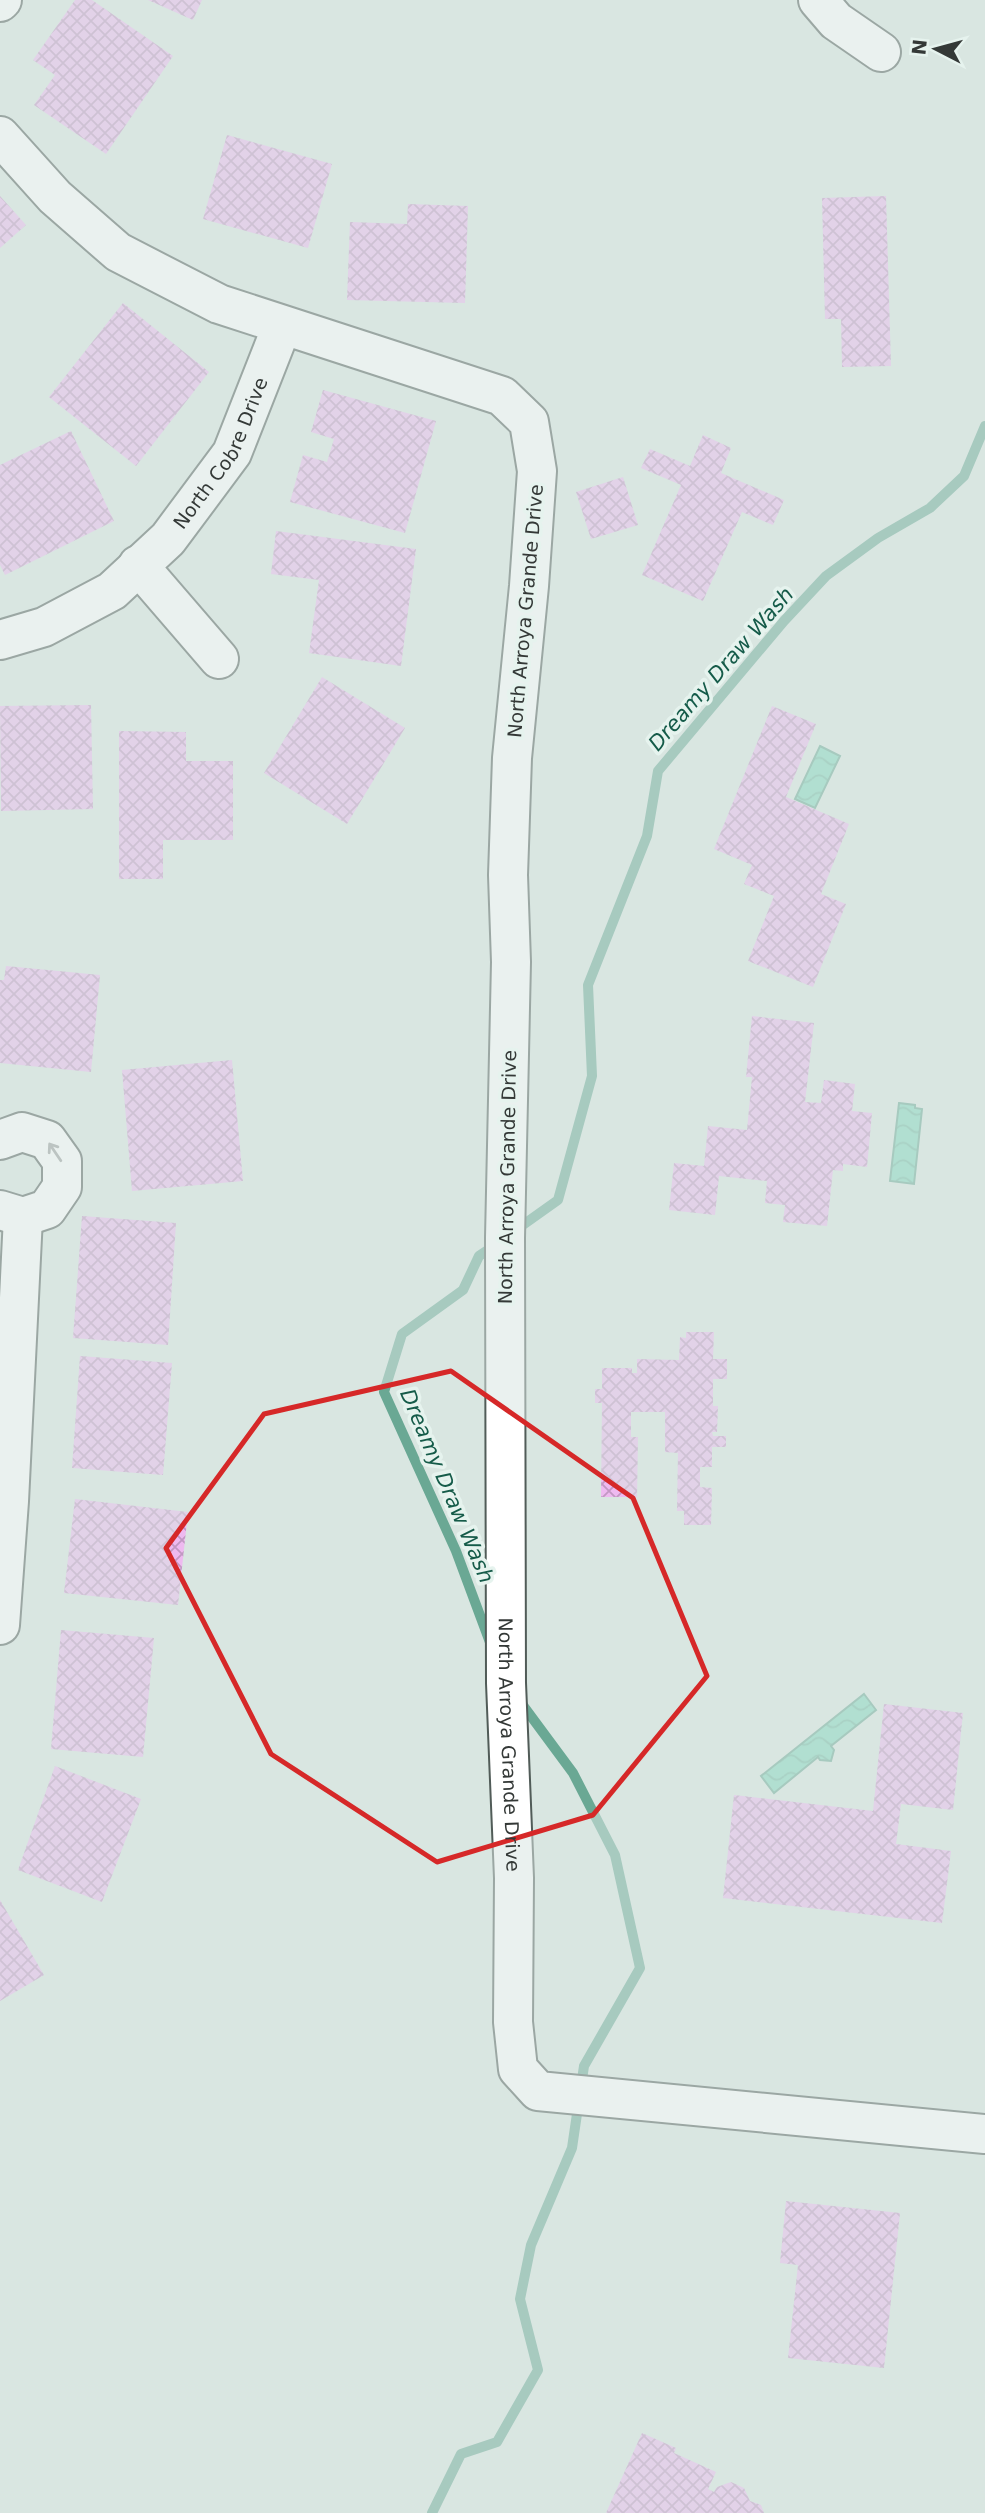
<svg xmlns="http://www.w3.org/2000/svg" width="985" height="2513" font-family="'DejaVu Sans',sans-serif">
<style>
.water{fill:url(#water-waves);stroke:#6aa894;stroke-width:2}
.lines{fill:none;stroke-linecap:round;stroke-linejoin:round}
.stream{stroke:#6aa894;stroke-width:10}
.building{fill:url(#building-cross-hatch)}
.minor-casing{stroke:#515c58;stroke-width:42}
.minor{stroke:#fff;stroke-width:38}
.oneway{stroke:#9a9c9b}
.marked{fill:none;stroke:#d62828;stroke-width:5;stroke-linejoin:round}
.labels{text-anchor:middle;stroke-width:7;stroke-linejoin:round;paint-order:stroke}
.street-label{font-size:19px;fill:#343937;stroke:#e6f3ee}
.water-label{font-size:21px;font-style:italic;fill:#155b49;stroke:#e6f3ee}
</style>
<defs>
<pattern id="water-waves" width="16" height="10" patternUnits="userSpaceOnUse" patternTransform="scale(1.75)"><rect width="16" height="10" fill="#81d7bc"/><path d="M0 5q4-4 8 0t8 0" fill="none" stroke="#70b9a2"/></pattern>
<pattern id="building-cross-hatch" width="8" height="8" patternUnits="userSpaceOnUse" patternTransform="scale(1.75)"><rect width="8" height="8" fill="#eebaf0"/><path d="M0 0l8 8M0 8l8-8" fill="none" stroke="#c298c3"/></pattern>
</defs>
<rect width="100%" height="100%" fill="#d9e6e1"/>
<path class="water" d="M820 746 840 756 815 808 795 799Z
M899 1103 915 1105V1108L922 1109 914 1184 890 1181Z
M864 1694 876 1710 831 1746 834 1750 831 1761 820 1760 818 1757 774 1793 761 1776Z"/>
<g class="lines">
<path class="stream" d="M513 1232 558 1200 592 1076 588 985 647 836 658 771 784 621 826 576 878 538 930 508 964 476 985 426
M491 1645 456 1551 384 1392 402 1334 463 1290 479 1256 497 1244
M432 2513 461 2454 497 2442 538 2370 520 2299 531 2245 572 2148 584 2066 640 1968 615 1855 573 1773 519 1700"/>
</g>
<path class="building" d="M75 0H92L173 56 106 154 34 105 55 75 33 60Z
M148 0H202L193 20Z
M227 135 332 164 308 248 203 219Z
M0 196 26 225 0 248Z
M886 196 891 366 842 367 841 319H825L822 198Z
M408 204 468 206 465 303 347 300 350 222 407 224Z
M123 303 209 372 136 466 49 397Z
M323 390 436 421 405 533 290 502 303 455 327 462 334 439 311 432Z
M71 431 114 521 5 575 0 565V465Z
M703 435 731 448 721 473 784 500 773 525 742 512 703 601 642 575 681 485 641 468 650 449 690 466Z
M623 477 638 525 591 539 576 492Z
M276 531 416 549 401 666 309 653 319 580 271 574Z
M322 677 405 728 347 824 264 773Z
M91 705 93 809 1 811 0 706Z
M772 706 816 724 786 797 849 824 821 894 846 904 813 987 748 961 774 896 744 884 752 865 714 849Z
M119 731 186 732V761H233V840H163V879H119Z
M6 966 100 975 91 1072 0 1063V980H4Z
M752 1016 814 1023 805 1102 821 1103 824 1080 855 1084 852 1111 872 1113 867 1167 843 1164V1171L833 1170 827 1226 783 1222 785 1205 765 1203 767 1181 719 1176 715 1215 669 1210 674 1163 704 1166 708 1126 747 1130 752 1077H746Z
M232 1060 243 1181 132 1191 122 1070Z
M82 1216 176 1223 168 1345 73 1338Z
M686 1332H714L713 1359H727V1379H713V1406H718L717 1432H712L713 1436H726V1447H712V1467H700V1487L712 1488 711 1525H684V1511H677L678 1453 665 1452V1412H631V1437H638L637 1497H601L602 1403H595V1389H602V1368H632V1373H637V1359L679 1360 680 1337 686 1338Z
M80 1356 172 1363 163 1475 72 1468Z
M75 1499 188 1512 178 1605 64 1593Z
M61 1630 154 1638 143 1757 51 1749Z
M884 1704 963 1713 953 1810 901 1804 896 1844 951 1851 942 1923 723 1898 734 1795 873 1811Z
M55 1766 141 1799 102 1902 18 1870Z
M0 1900 44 1975 0 2001Z
M786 2201 900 2213 884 2368 788 2358 798 2265 780 2263Z
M642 2433 676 2448 674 2453 716 2472 708 2489 714 2492 717 2487 731 2482 744 2488 750 2501 761 2505 764 2513H606Z"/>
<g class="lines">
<defs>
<g id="minor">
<path d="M818 0 836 21 881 52"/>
<path d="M0 2 2 0"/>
<path id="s1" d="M0 136 55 197 118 252 219 304 502 396 529 422 537 471 529 586 512 758 508 875 511 962 505 1238 506 1683 514 1878 513 2022 518 2069 538 2091 985 2134"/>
<path d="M138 565 219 659"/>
<path id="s2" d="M0 640 44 627 112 591 168 539 232 453 282 326"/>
<path d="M0 1140 22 1132 47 1140 62 1161V1187L47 1209 23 1217 0 1210"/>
<path d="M0 1625 9 1501 23 1217"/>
</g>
</defs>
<use href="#minor" class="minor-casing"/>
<use href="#minor" class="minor"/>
</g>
<defs><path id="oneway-shaft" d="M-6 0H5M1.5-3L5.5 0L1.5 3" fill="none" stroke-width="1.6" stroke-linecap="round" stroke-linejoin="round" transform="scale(1.75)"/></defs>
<use class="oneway" href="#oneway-shaft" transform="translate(55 1152) rotate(-124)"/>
<path d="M0 0H985V2513H0ZM451 1371 633 1498 707 1676 593 1815 437 1862 271 1754 166 1548 264 1414Z" fill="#d9e6e1" fill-opacity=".55" fill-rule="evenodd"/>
<path class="marked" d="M451 1371 633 1498 707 1676 593 1815 437 1862 271 1754 166 1548 264 1414Z"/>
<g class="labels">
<g class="street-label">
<text dy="7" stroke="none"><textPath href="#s2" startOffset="301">North Cobre Drive</textPath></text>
<text transform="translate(525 611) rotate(-85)" y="7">North Arroya Grande Drive</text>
<text transform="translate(507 1177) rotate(-89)" y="7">North Arroya Grande Drive</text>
<text dy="7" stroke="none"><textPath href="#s1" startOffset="1939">North Arroya Grande Drive</textPath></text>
</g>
<g class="water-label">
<text transform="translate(721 669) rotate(-49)" y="7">Dreamy Draw Wash</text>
<text transform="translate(447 1486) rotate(67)" y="7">Dreamy Draw Wash</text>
</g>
</g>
<g transform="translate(936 49) rotate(276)" stroke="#e6f3ee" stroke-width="5" paint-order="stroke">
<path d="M0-5L12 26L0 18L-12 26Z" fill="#343937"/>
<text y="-10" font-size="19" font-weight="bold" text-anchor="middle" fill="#343937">N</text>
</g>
</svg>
